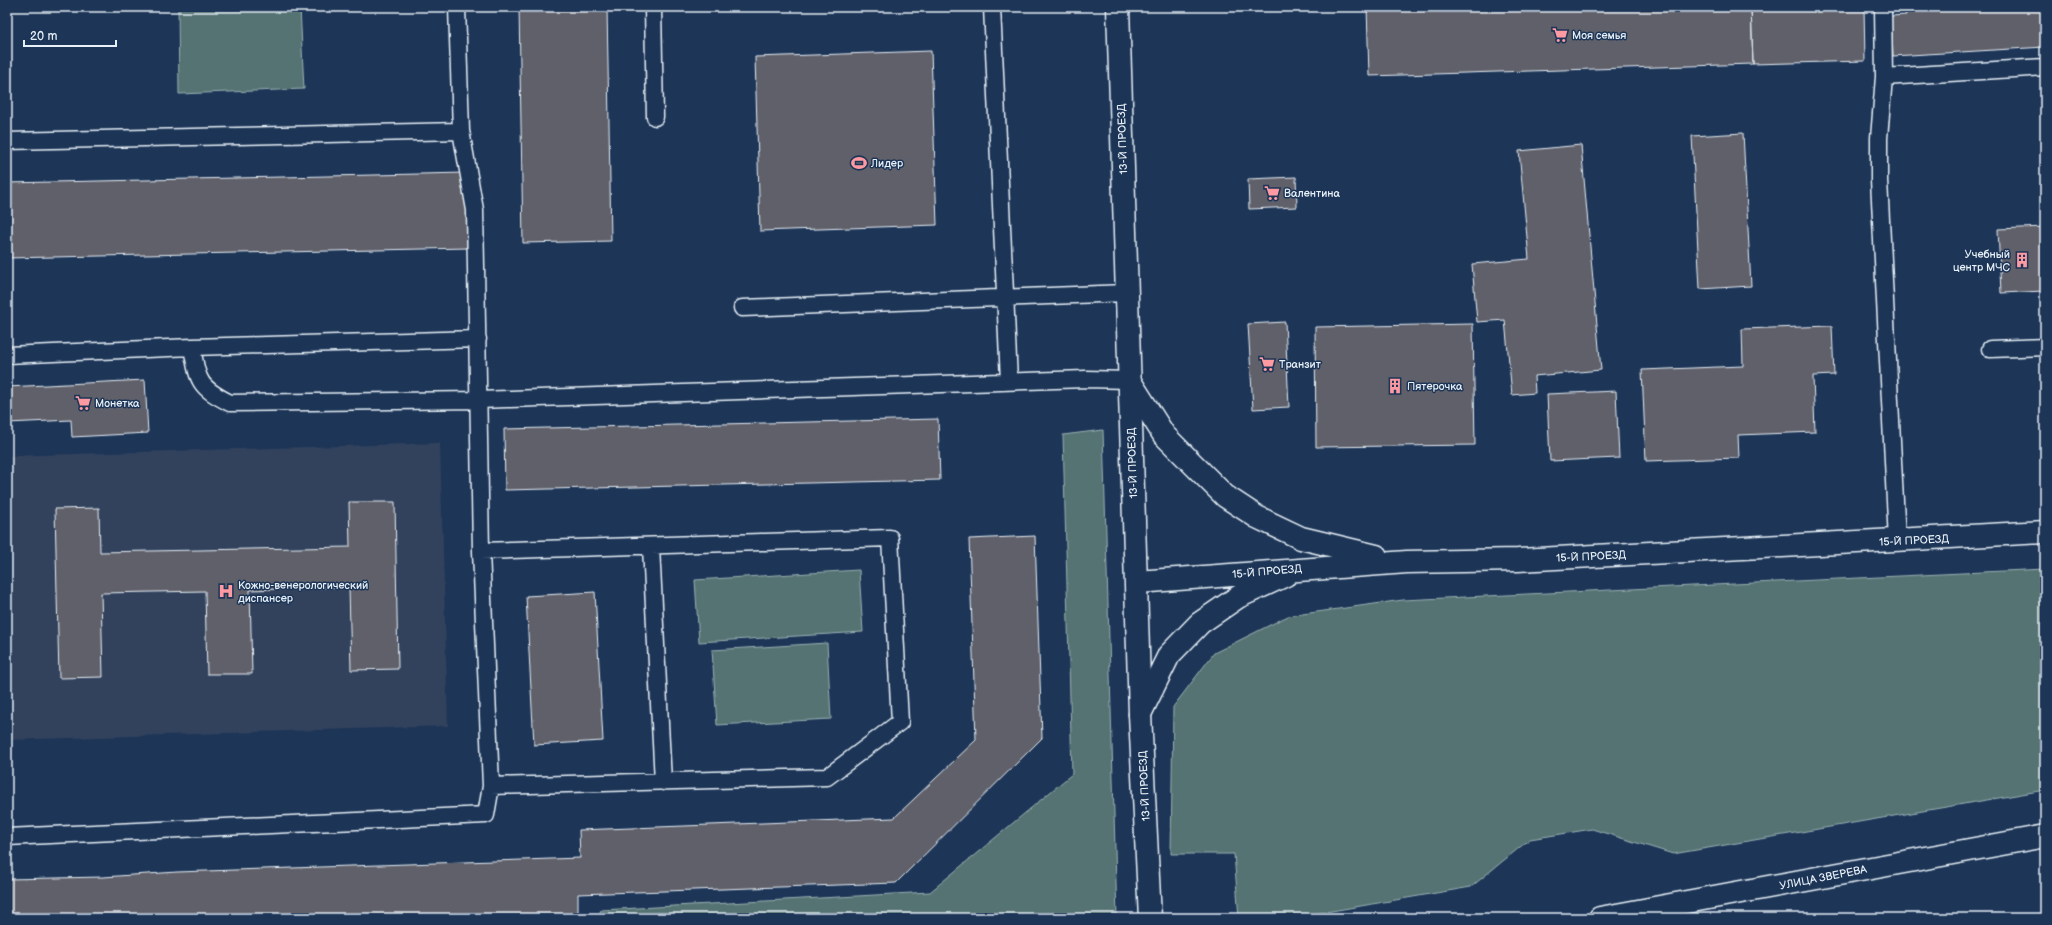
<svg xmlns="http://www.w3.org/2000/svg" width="2052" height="925" font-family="'Balsamiq Sans',sans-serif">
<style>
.built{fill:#31425d}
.green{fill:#547372;stroke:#9eb2b5}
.building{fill:#61616a;stroke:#e8f1f8}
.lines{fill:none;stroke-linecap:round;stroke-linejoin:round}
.lane-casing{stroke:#e8f1f8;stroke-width:19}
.street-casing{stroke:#e8f1f8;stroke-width:25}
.secondary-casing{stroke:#e8f1f8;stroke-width:25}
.lane{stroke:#1d3557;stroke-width:16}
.street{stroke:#1d3557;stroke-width:22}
.secondary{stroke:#1d3557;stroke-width:22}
.labels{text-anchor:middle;stroke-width:3;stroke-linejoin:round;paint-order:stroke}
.poi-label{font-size:11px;fill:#e8f1f8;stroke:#1d3557;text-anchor:start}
.street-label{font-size:11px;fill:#e8f1f8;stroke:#1d3557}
</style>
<rect width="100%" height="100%" fill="#1d3557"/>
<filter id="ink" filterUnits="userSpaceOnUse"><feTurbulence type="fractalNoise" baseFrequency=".025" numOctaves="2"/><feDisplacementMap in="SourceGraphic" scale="8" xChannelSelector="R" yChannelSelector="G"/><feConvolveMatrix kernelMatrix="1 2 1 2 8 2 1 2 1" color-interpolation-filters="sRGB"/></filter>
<g filter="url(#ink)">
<path class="built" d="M440 443 448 726 7 740V456Z"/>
<path class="green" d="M178 7H300L304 89 179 94Z
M1103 430 1117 918H597L601 910 930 892 1072 774 1063 435Z
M2045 569V790L1673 854 1592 829 1530 839 1471 887 1291 918H1239L1234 854H1171L1173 707 1214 653 1288 616 1403 600Z
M859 570 863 632 699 642 695 580Z
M827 643 831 719 717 725 712 650Z"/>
<path class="building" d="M519 7H607L611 241 523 243Z
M1367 7H1751L1753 64 1369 76Z
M1751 7H1864L1865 61 1753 64Z
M1905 7H2045V47L1893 56 1891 16 1906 15Z
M931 51 937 225 760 231 755 57Z
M1743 133 1751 286 1700 289 1692 136Z
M1581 145 1601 370 1534 376 1535 393 1512 395 1505 320 1477 322 1472 264 1529 259 1519 151Z
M466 173 468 248 7 258V183Z
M1296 177 1297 207 1249 209 1248 179Z
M2045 227V291L2001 293 1998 229Z
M1285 322 1289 407 1253 409 1248 324Z
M1473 324 1475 445 1316 447 1315 327Z
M1832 326 1834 375 1813 376 1815 432 1738 435 1739 458 1646 461 1642 370 1743 366 1742 329Z
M145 380 148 433 72 437 71 420 8 423 7 387Z
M1616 391 1619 458 1550 461 1547 394Z
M938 419 940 480 505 490 504 429Z
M349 502H395L398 669 351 670 349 587 250 590 252 674H207L205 591 101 593 103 677 59 678 55 509 99 508 100 552 350 547Z
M1035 536 1042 738 896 883 578 894V918H7V879L103 877 177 872 580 858 579 830 894 818 976 740 969 539Z
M595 592 603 741 534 745 526 596Z"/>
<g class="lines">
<defs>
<path id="lane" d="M457 7 461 131 475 210 481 551
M653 7 655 117
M992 7 1009 381
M1883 7 1884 77 1879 138V180L1897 541
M1884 77 2045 67
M7 141 461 131
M742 308 1126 293
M192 347C198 381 198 387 230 403L478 400 1086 379 1129 380
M1990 349 2045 347
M7 355 192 347 478 339
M651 547 663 782
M7 837 486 815 491 786 481 551 890 538 900 722 827 777 491 786"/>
<path id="street" d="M1129 380 1164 435 1225 496 1257 517 1301 538 1376 556
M1137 582 1407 562 1518 560 2045 532
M1140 714 1169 655 1200 623 1238 597 1286 575"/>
<path id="secondary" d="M1118 7 1140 714 1150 918
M1600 918 2045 836"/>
</defs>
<use href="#lane" class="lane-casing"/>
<use href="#street" class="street-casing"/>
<use href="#secondary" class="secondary-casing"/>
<use href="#lane" class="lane"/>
<use href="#street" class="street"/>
<use href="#secondary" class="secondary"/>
</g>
</g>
<defs>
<symbol id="supermarket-bare" viewBox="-9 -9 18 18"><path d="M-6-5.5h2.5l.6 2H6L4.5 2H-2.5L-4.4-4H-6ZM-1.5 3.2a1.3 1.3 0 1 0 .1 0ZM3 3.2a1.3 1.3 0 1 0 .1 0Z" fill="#ff9aa2" stroke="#1d3557" stroke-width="2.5" paint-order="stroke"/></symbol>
<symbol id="stadium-bare" viewBox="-9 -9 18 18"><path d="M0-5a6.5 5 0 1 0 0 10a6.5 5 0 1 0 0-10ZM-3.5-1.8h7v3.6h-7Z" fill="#ff9aa2" stroke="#1d3557" stroke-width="2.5" paint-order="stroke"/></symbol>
<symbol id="building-bare" viewBox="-9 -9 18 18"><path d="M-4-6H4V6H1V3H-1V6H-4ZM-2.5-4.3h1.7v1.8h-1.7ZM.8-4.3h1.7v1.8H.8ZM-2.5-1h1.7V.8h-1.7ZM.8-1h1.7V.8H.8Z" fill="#ff9aa2" stroke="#1d3557" stroke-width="2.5" paint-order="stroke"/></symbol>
<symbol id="hospital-bare" viewBox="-9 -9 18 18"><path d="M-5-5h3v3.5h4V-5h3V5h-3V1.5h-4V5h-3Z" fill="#ff9aa2" stroke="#1d3557" stroke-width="2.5" paint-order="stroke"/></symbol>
</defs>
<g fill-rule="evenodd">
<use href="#supermarket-bare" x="1549" y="24" width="22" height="22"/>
<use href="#stadium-bare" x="848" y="152" width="22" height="22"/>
<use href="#supermarket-bare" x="1261" y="182" width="22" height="22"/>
<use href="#building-bare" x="2011" y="249" width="22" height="22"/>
<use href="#supermarket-bare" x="1256" y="353" width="22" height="22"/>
<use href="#building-bare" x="1384" y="375" width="22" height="22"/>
<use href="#supermarket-bare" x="72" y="392" width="22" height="22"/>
<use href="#hospital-bare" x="215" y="580" width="22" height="22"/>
</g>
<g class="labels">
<g class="poi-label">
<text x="1572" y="39">Моя семья</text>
<text x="871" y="167">Лидер</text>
<text x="1284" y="197">Валентина</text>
<text x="2010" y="258" text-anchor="end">Учебный<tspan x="2010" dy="13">центр МЧС</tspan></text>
<text x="1279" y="368">Транзит</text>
<text x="1407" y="390">Пятерочка</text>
<text x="95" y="407">Монетка</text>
<text x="238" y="589">Кожно-венерологический<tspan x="238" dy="13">диспансер</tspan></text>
</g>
<g class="street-label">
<text transform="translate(1122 139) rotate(-92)" y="4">13-Й ПРОЕЗД</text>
<text transform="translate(1132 463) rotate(-92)" y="4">13-Й ПРОЕЗД</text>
<text transform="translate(1914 540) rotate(-3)" y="4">15-Й ПРОЕЗД</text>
<text transform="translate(1591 556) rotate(-3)" y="4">15-Й ПРОЕЗД</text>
<text transform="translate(1267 571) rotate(-5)" y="4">15-Й ПРОЕЗД</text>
<text transform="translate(1144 786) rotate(-93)" y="4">13-Й ПРОЕЗД</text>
<text transform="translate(1823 877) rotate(-11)" y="4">УЛИЦА ЗВЕРЕВА</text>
</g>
</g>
<rect width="2052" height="925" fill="none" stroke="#1d3557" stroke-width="24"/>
<rect x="12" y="12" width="2028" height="901" fill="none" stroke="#e8f1f8" stroke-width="1.5" filter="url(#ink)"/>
<path d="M24 40v6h92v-6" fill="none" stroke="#e8f1f8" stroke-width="2"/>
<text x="30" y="40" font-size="12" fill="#e8f1f8" stroke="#1d3557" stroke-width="3" paint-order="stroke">20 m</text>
</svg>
